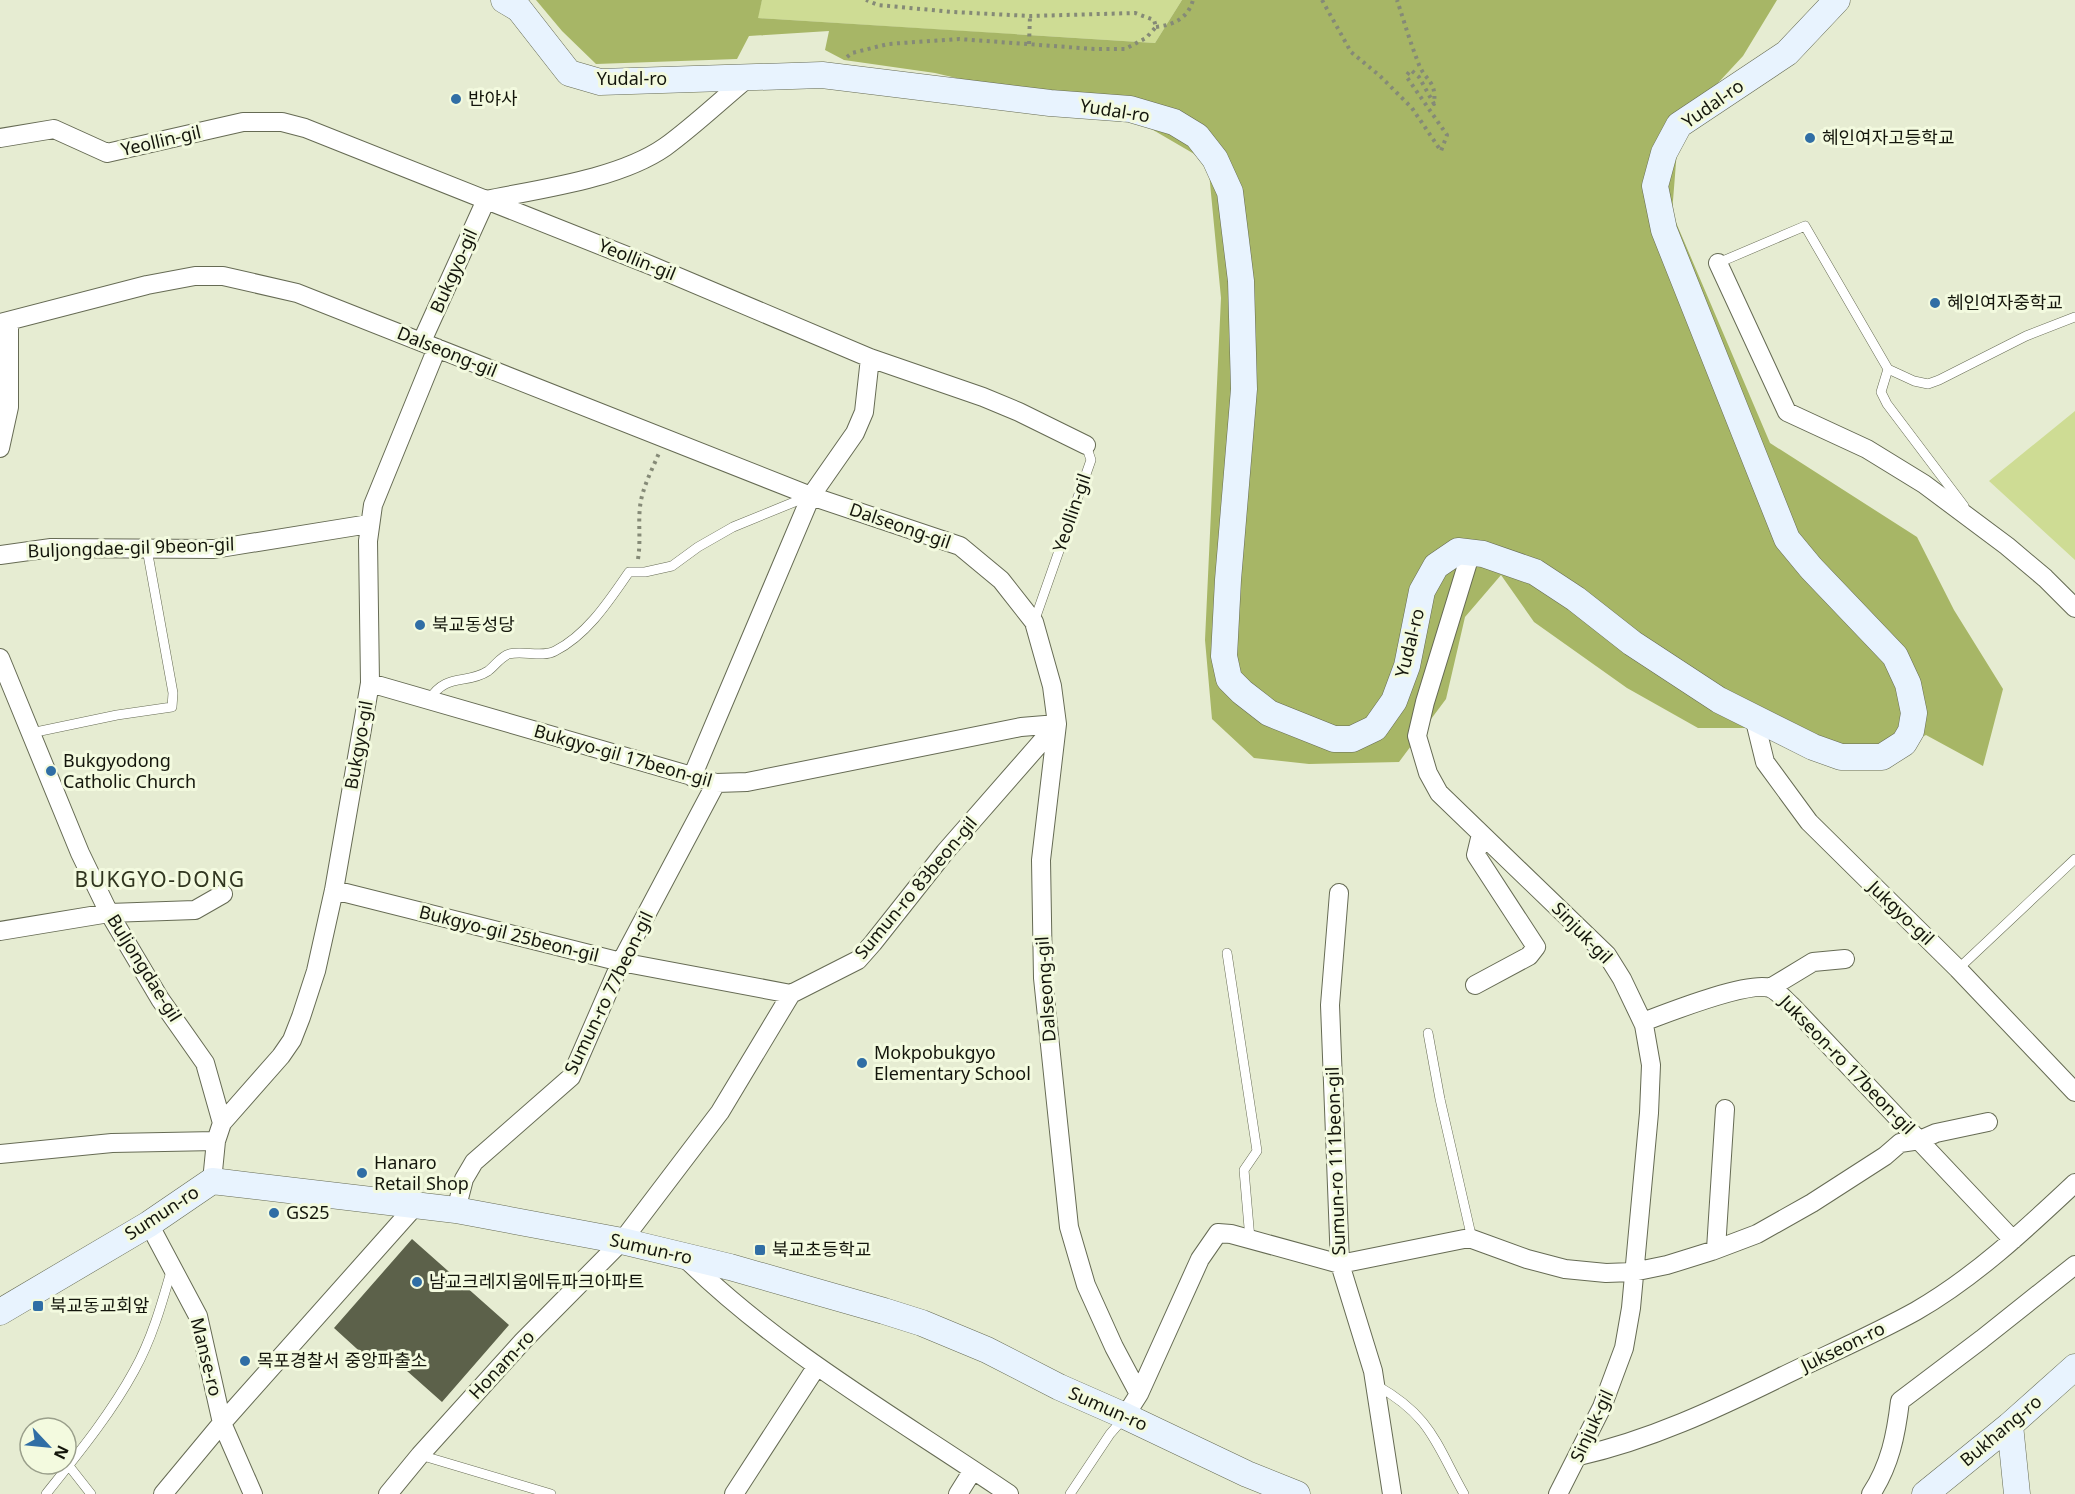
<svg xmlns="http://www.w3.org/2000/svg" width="2075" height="1494" font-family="'Noto Sans','Noto Sans KR',sans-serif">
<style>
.green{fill:#cedc94}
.forest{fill:#a7b666}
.building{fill:#5c614a}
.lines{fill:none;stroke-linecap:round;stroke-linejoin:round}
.lane-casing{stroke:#666b54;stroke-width:10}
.street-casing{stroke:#666b54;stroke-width:20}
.secondary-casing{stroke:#666b54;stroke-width:27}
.path{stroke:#858a77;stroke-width:4;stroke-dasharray:3 4.5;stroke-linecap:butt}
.lane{stroke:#fff;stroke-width:9}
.street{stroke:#fff;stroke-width:18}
.secondary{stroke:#e8f3fe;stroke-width:26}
.poi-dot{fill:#306ea5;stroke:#f3fadf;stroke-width:2}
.labels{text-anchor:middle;stroke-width:6;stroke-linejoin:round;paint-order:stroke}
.street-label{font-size:18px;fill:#14160c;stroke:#f3fadf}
.poi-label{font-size:18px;fill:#14160c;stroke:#f3fadf;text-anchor:start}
.quarter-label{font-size:21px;letter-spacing:1.5px;fill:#30351f;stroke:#f3fadf}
</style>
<rect width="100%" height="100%" fill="#e6ecd2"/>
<path class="green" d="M762 0H1182L1155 43 757 18Z
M2075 411V560L1989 481Z"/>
<path class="forest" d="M536 0H762L758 18 1155 43 1182 0H1777L1743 56 1679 125 1672 213 1770 443 1917 537 1954 610 2003 689 1983 766 1926 735 1856 768 1774 728H1698L1627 688 1534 622 1501 575 1465 617 1446 699 1399 762 1309 764 1254 758 1212 719 1205 640 1221 298 1208 162 1136 120 935 73 844 60 825 50 829 31 749 36 737 59 596 64 562 31Z"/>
<path class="building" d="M412 1239 509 1325 442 1402 389 1355 378 1368 334 1328Z"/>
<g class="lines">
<defs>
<path id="lane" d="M1718 263 1805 226 1888 369 1914 381 1928 384 1939 380 2026 336 2075 317
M1888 369 1881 392 1887 404 1964 506
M1034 622 1091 460 1086 445
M429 700C446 672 467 685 488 671 495 666 501 656 509 654 523 650 542 658 555 651 587 635 609 601 629 572H645L672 566 698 547 733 527 809 496
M31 733 117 715 172 707 173 693 147 549
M1227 953 1257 1151 1244 1170 1250 1239
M1958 969 2075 859
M1428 1033 1440 1099 1472 1239
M1376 1385C1431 1416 1435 1442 1464 1494
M420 1455 551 1494
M69 1466 91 1494
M46 1494C77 1455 110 1415 134 1371 152 1339 162 1303 172 1268
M1070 1494 1110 1434 1124 1418"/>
<path id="street" d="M0 138 54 129 107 153 243 122H282L305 128 650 265 870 358 983 397 1019 412 1086 445
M1718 263 1787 412 1867 449 1924 484 2007 546 2045 578 2075 608
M0 323 147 285 195 276H223L297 293 811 496 960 546 1001 580 1034 622 1052 686 1057 724 1041 860 1043 978 1069 1227 1086 1285 1114 1347 1139 1394 1125 1416
M422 341 486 200C540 189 619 179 665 147 694 126 721 100 749 77
M0 448 9 407V321
M1471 552 1425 702 1417 736 1428 773 1439 793 1607 955 1622 979 1644 1025 1651 1065 1649 1113 1631 1308 1624 1348 1602 1407 1558 1494
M0 555 51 548 214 549 369 524
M0 658 80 853 109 913 160 999 205 1063 222 1123 216 1141 212 1181
M370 683 716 783 747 782 1021 727 1057 724
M1754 717 1765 762 1809 822 1958 969 2075 1092
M692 777 811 496 855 433 864 412 870 358
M334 890 621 962 791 994
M1339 893 1330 1005 1340 1264 1373 1371 1392 1494
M0 931 109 913 195 910 223 894
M1475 985 1529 956 1536 947 1476 855 1481 834
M1770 988 1813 962 1845 959
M1643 1022C1667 1013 1747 981 1770 988 1778 991 1785 1000 1792 1006L2013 1240
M222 1123 281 1056 292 1040 301 1017 316 971 334 890 370 683 368 541 373 505 437 348
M0 1154 112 1143 216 1141
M456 1210 464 1179 474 1162 571 1077 621 962 716 783
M149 1224 198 1316 222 1423 253 1494
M1716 1249 1725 1109
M684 1257C779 1351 899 1419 1009 1494
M1139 1394 1200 1259 1218 1233 1231 1234 1340 1264 1464 1239H1472L1527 1259 1565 1269 1606 1273 1633 1272 1667 1265 1712 1251 1757 1234 1812 1203 1885 1156 1900 1143 1920 1140 1936 1133 1988 1122
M1579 1456C1650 1440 1716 1409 1781 1377 1826 1355 1873 1335 1916 1311 1975 1277 2026 1229 2075 1183
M163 1494 222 1423 416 1205
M388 1494 420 1455 523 1341 622 1241 720 1112 791 994 858 960 873 943 945 852 1057 724
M734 1494 817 1366
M958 1494 973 1470
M1871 1494C1890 1465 1896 1435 1900 1401L1982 1339 2075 1265"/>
<path id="secondary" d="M504 0 519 9 569 73 600 82 822 75 1050 103 1130 109 1174 122 1197 136 1215 159 1230 192 1241 281 1244 389 1228 580 1224 656 1229 679 1242 692 1269 713 1334 739H1352L1375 728 1394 701 1407 666 1422 591 1436 566 1458 551 1483 554 1535 572 1576 599 1632 643 1719 700 1813 747 1841 757H1882L1904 743 1911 731 1914 713 1908 684 1895 656 1811 568 1787 539 1664 230 1655 186 1664 153 1679 125 1787 53 1837 0
M0 1312 149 1224 212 1181 456 1210 622 1241 730 1267 884 1311 922 1323 987 1350 1059 1387 1125 1416 1247 1474 1297 1494
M2010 1425 2017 1494
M1925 1494 2010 1425 2075 1367"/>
</defs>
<use href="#lane" class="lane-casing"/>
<use href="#street" class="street-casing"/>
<use href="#secondary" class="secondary-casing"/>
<path class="path" d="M1322 0 1351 52 1380 76 1412 108 1441 151 1447 135 1406 76 1411 70 1419 77 1434 104C1437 79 1424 81 1418 62 1410 42 1404 21 1397 0
M1156 27C1174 25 1188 18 1193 0
M1029 44 1030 16
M847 57 852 53 888 44 959 39 1094 49H1125L1146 38 1156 27 1154 20 1135 13 1030 16 953 12 878 5 866 0
M638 559C641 541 638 524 640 507 642 488 652 470 659 453"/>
<use href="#lane" class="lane"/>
<use href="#street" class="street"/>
<use href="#secondary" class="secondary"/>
</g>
<g class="poi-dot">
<circle cx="456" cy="99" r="6"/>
<circle cx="1810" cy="138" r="6"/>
<circle cx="1935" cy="303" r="6"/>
<circle cx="420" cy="625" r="6"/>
<circle cx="51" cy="771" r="6"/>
<circle cx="862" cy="1063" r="6"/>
<circle cx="362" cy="1173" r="6"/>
<circle cx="274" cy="1213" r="6"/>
<rect x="754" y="1244" width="12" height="12" rx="3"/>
<circle cx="417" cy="1282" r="6"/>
<rect x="32" y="1300" width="12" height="12" rx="3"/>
<circle cx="245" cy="1361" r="6"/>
</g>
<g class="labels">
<g class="street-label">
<text x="632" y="85">Yudal-ro</text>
<text transform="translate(1713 104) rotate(-35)" y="6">Yudal-ro</text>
<text transform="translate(1115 111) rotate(9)" y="6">Yudal-ro</text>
<text transform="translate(161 141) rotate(-13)" y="6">Yeollin-gil</text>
<text transform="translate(637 260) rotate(22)" y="6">Yeollin-gil</text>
<text transform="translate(454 271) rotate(-66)" y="6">Bukgyo-gil</text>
<text transform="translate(447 352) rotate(22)" y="6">Dalseong-gil</text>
<text transform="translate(1072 513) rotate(-71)" y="6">Yeollin-gil</text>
<text transform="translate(900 526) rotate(19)" y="6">Dalseong-gil</text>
<text transform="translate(131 548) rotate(-2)" y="6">Buljongdae-gil 9beon-gil</text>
<text transform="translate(1410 643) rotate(-76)" y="6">Yudal-ro</text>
<text transform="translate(359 745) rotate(-80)" y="6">Bukgyo-gil</text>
<text transform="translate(623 756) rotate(16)" y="6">Bukgyo-gil 17beon-gil</text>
<text transform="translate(916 888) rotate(-50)" y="6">Sumun-ro 83beon-gil</text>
<text transform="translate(1901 913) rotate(44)" y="6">Jukgyo-gil</text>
<text transform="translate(1582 933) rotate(46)" y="6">Sinjuk-gil</text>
<text transform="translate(509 934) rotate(14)" y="6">Bukgyo-gil 25beon-gil</text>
<text transform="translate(144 968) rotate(58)" y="6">Buljongdae-gil</text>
<text transform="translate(1046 989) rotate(-94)" y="6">Dalseong-gil</text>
<text transform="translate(609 993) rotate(-64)" y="6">Sumun-ro 77beon-gil</text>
<text transform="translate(1847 1065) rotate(46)" y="6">Jukseon-ro 17beon-gil</text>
<text transform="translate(1336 1161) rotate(-92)" y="6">Sumun-ro 111beon-gil</text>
<text transform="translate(162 1213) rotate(-33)" y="6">Sumun-ro</text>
<text transform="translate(651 1249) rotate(13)" y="6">Sumun-ro</text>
<text transform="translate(1843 1347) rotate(-26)" y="6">Jukseon-ro</text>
<text transform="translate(206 1357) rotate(76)" y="6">Manse-ro</text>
<text transform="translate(502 1365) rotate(-47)" y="6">Honam-ro</text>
<text transform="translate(1108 1409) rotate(24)" y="6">Sumun-ro</text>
<text transform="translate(1592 1426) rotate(-65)" y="6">Sinjuk-gil</text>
<text transform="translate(2001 1431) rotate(-40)" y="6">Bukhang-ro</text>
</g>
<g class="poi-label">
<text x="468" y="105">반야사</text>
<text x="1822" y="144">혜인여자고등학교</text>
<text x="1947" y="309">혜인여자중학교</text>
<text x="432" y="631">북교동성당</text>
<text x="63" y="767">Bukgyodong<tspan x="63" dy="21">Catholic Church</tspan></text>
<text x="874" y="1059">Mokpobukgyo<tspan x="874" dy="21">Elementary School</tspan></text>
<text x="374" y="1169">Hanaro<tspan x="374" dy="21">Retail Shop</tspan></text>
<text x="286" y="1219">GS25</text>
<text x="772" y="1256">북교초등학교</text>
<text x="429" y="1288">남교크레지움에듀파크아파트</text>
<text x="50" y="1312">북교동교회앞</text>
<text x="257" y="1367">목포경찰서 중앙파출소</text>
</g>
<g class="quarter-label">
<text x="160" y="887">BUKGYO-DONG</text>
</g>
</g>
<g transform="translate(48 1446) rotate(116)"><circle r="28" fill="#f3fadf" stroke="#9a9f8b" stroke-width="1.5"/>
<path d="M0-4.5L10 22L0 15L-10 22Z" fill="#306ea5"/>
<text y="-9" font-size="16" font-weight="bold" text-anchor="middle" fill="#14160c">N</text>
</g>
</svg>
